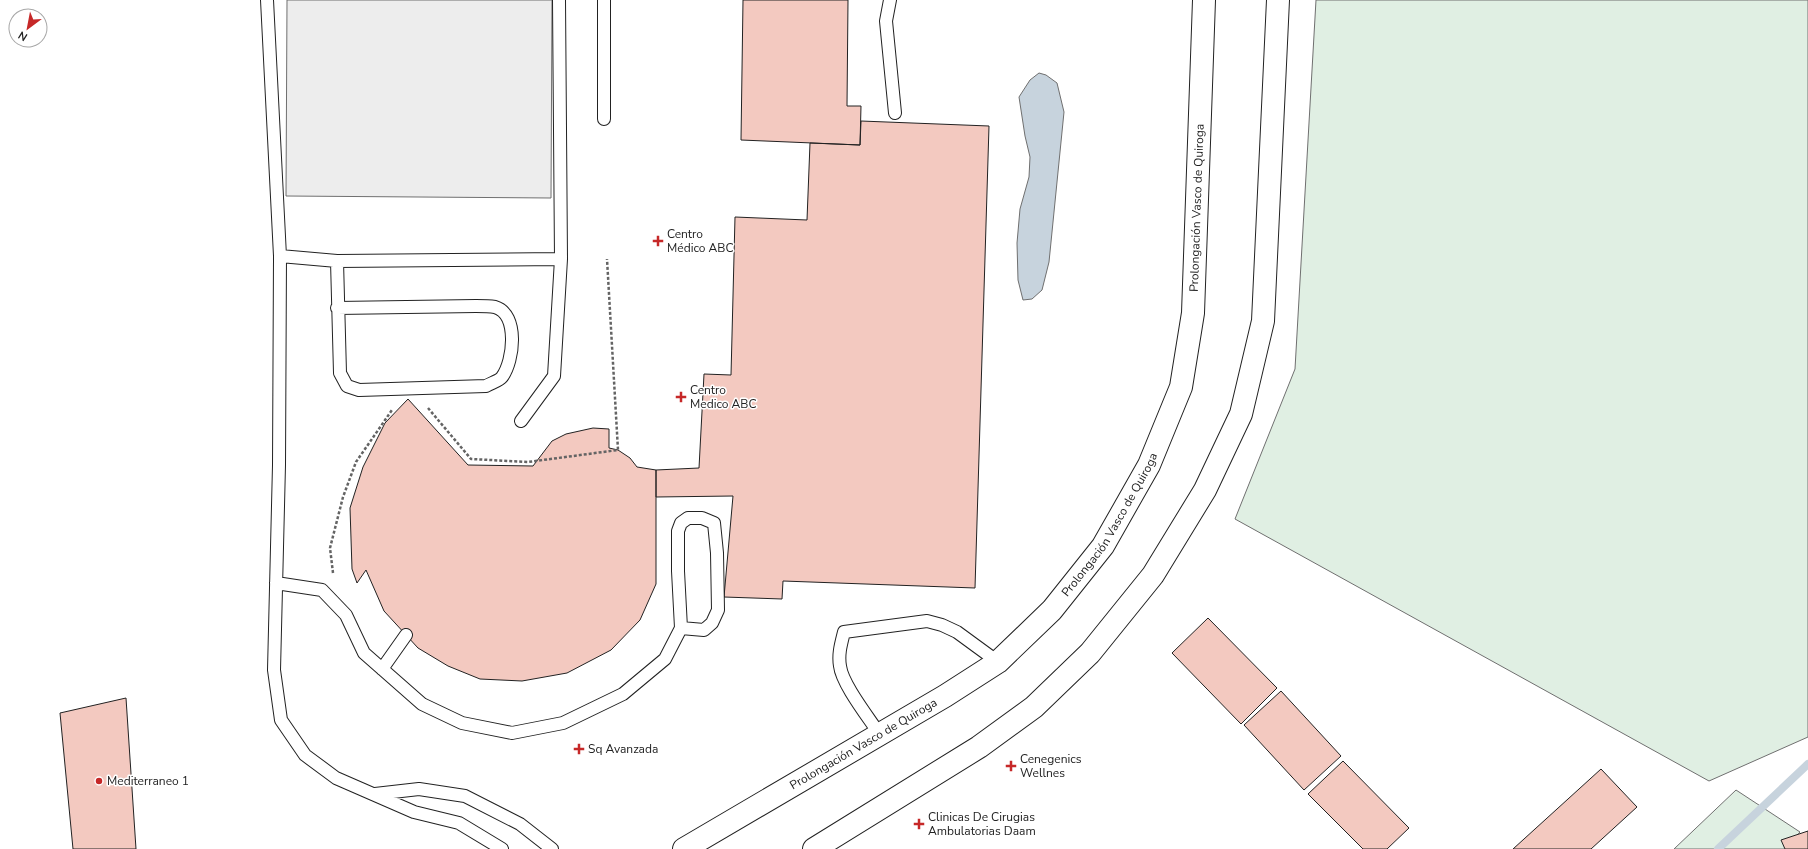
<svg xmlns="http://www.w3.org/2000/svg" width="1808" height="849" font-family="'Nunito Sans',sans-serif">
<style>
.green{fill:#e0efe3;stroke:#6f6f6f}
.parking{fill:#ededed;stroke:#6f6f6f}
.water{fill:#c7d3dd;stroke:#6f6f6f}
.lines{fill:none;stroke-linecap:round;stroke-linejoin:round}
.stream{stroke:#c7d3dd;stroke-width:8}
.building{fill:#f3c9c0;stroke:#222}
.service-casing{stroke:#222;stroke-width:14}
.tertiary-casing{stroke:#222;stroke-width:24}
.path{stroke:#646464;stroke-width:2.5;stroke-dasharray:3 2;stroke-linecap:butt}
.service{stroke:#fff;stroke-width:12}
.tertiary{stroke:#fff;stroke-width:22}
.poi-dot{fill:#c62828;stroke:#fff;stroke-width:1.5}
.labels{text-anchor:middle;stroke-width:3;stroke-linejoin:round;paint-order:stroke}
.street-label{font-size:12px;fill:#222;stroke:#fff}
.poi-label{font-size:12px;fill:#222;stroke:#fff;text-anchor:start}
</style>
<rect width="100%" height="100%" fill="#fff"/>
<path class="green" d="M1316 0H1808V737L1709 781 1235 519 1295 369Z
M1736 790 1800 832 1785 849H1674Z"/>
<path class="parking" d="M287 0H552L551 198 286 196Z"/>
<path class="water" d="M1039 73 1046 75 1057 83 1064 112 1049 262 1042 290 1032 299 1023 300 1018 280 1017 243 1020 209 1029 177 1030 157 1025 136 1019 97 1030 80Z"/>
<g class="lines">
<path class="stream" d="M1718 849 1808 764"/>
</g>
<path class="building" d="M743 0H848L847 106H861L860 145 741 140Z
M861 121 989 126 975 588 783 581 782 599 724 597 733 496 656 497V470L699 468 704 374 731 375 735 217 807 220 810 143 860 145Z
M408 399 468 465 533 466 552 441 566 434 593 428 609 429V448L618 450 630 458 637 467 656 470V584L640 620 611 650 567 673 522 681 480 679 448 666 418 648 384 611 366 570 357 583 352 569 350 508 363 467 385 423Z
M1208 618 1277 688 1241 724 1172 653Z
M1281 691 1341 756 1304 790 1244 725Z
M126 698 136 849H73L60 713Z
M1343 761 1409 828 1387 849H1363L1308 794Z
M1601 769 1637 807 1591 849H1513Z
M1808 831V849H1785L1781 840Z"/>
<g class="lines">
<defs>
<path id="service" d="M267 0 280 256 279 465 274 670 281 720 305 755 336 778 414 812 459 823 502 849
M604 0V119
M890 0 886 21 895 113
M280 256 337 261 561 259
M337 261 340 373 347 386 359 390 486 386C491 383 499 381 502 377 514 361 519 314 495 307 489 306 482 306 476 306L337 308
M521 421 554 376 561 259 559 0
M276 583 322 590 346 615 364 653 422 704 462 723 512 733 563 723 623 694 665 659 681 628 678 571V531L681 523 688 518H702L714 523 717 553 718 610 712 623 704 630 681 628
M382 669 406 635
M880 735C869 718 842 684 840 666 838 654 841 644 844 632L927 621 942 625 957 632 998 662
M375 794 419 789 465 796 520 824 552 849"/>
<g id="tertiary">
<path id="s1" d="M684 849 945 696 998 662 1052 610 1103 546 1149 465 1181 387 1193 313 1204 0"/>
<path d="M814 849 979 747 1034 707 1090 653 1153 575 1205 490 1241 414 1263 321 1278 0"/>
</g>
</defs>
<use href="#service" class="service-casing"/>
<use href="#tertiary" class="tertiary-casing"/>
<path class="path" d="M428 408 471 459 528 462 618 450 607 259
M333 573 330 548 343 497 356 462 392 410"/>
<use href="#service" class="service"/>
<use href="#tertiary" class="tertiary"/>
</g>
<g class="poi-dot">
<path d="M656 235h4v4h4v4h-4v4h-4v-4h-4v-4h4z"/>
<path d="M679 391h4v4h4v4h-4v4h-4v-4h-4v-4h4z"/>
<path d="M577 743h4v4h4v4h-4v4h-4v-4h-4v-4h4z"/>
<path d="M1009 760h4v4h4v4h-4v4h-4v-4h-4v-4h4z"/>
<circle cx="99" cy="781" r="4"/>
<path d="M917 818h4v4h4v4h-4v4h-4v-4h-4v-4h4z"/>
</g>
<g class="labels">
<g class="street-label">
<text dy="4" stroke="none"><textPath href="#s1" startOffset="880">Prolongación Vasco de Quiroga</textPath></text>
<text dy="4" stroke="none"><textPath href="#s1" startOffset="544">Prolongación Vasco de Quiroga</textPath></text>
<text dy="4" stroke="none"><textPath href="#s1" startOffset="208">Prolongación Vasco de Quiroga</textPath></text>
</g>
<g class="poi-label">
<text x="667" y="238">Centro<tspan x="667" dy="14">Médico ABC</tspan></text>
<text x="690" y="394">Centro<tspan x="690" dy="14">Medico ABC</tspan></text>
<text x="588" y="753">Sq Avanzada</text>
<text x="1020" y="763">Cenegenics<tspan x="1020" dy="14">Wellnes</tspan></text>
<text x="107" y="785">Mediterraneo 1</text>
<text x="928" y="821">Clinicas De Cirugias<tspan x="928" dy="14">Ambulatorias Daam</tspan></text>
</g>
</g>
<g transform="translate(28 28) rotate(212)"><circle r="19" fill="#ffffff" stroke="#a7a7a7"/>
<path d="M0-3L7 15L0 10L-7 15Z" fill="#c62828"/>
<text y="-6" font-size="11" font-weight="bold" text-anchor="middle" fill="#222222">N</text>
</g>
</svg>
